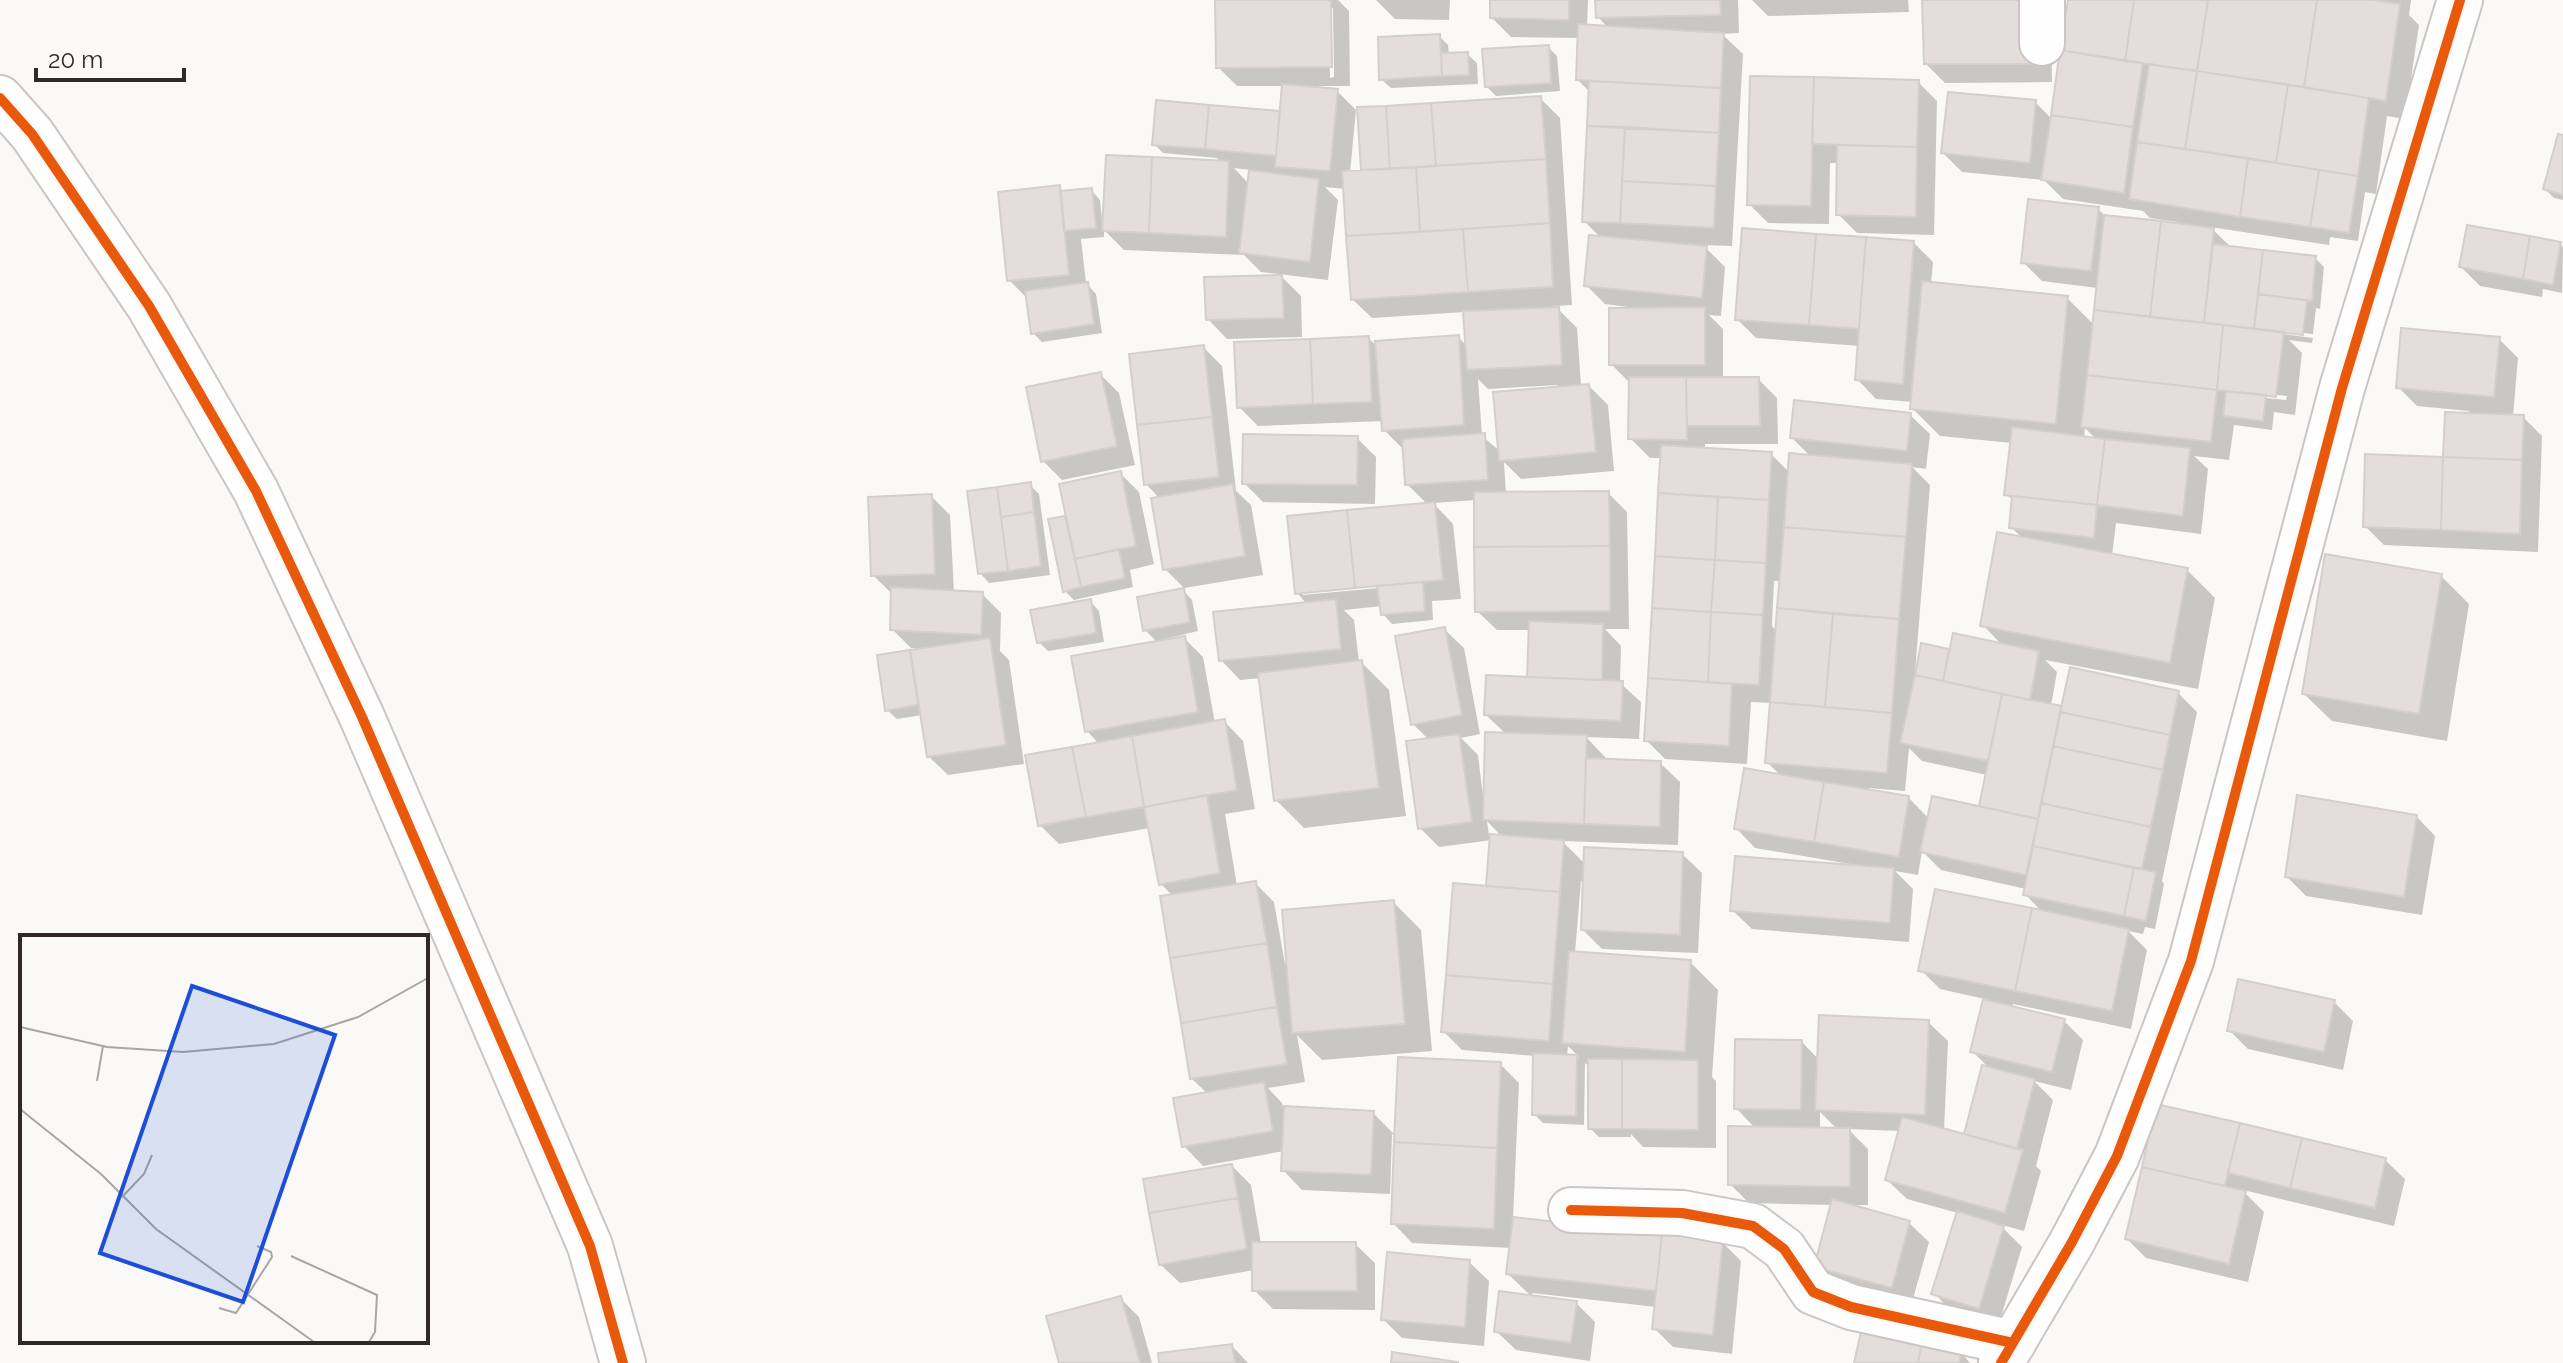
<svg xmlns="http://www.w3.org/2000/svg" width="2563" height="1363" font-family="Raleway,sans-serif">
<style>
.shadow{fill:#0003;fill-rule:evenodd}
.building{fill:#e3dedb;stroke:#d3cfcc;stroke-width:2}
.lines{fill:none;stroke-linecap:round;stroke-linejoin:round}
.minor-casing{stroke:#cbc6c3;stroke-width:48}
.tertiary-casing{stroke:#cbc6c3;stroke-width:48}
.minor{stroke:#fefefe;stroke-width:44}
.tertiary{stroke:#fefefe;stroke-width:44}
.cycleway-casing{stroke:#fcf8f6;stroke-width:15}
.cycleway{stroke:#e8590c;stroke-width:10}
.inset-road{fill:none;stroke:#aaa6a3;stroke-width:2}
.view{fill:#1d4ed8;fill-opacity:0.15;stroke:#1d4ed8;stroke-width:4}
.inset-edge{fill:none;stroke:#312925;stroke-width:4}
</style>
<rect width="100%" height="100%" fill="#fbf9f7"/>
<path class="shadow" d="M1217 0H1338L1349 11 1350 86H1316V89L1337 91 1356 110 1350 173 1366 172 1541 99 1560 118 1572 305 1555 306 1577 328 1581 386H1589L1608 405 1614 471 1521 479 1504 462 1506 494 1608 493 1627 512 1629 629H1605L1621 646 1620 683 1641 702 1639 739 1586 737 1605 757V761L1660 763 1680 782 1678 845 1562 841 1585 864 1682 854 1702 873 1698 953 1602 949 1583 930 1585 881H1581L1575 953 1690 962 1718 990 1712 1077 1716 1081V1148L1643 1147 1631 1134V1137H1599L1590 1128V1067L1585 1063 1584 1125 1543 1123 1534 1114 1535 1056 1462 1050 1443 1031 1488 888 1492 840 1439 847 1420 828 1429 740 1413 724 1444 629 1464 648 1480 734 1461 738 1478 755 1483 796 1486 795 1506 734 1486 715 1529 679 1531 630H1497L1477 611 1476 500 1433 503 1453 524 1461 599 1432 601 1433 620 1392 624 1383 614 1382 606 1344 610 1354 620 1359 662H1361L1389 690 1406 816 1304 828 1276 800 1261 678 1240 680 1221 660 1307 604 1297 593 1428 505 1407 484 1403 449 1384 430 1383 421 1258 426 1239 407 1368 338 1378 347 1458 337 1468 347 1465 312 1372 318 1352 299 1345 189 1325 187 1338 200 1328 280 1261 272 1244 255 1124 250 1104 230V237L1081 239 1086 283 1096 294 1102 333 1042 342 1033 333 1029 300 1009 280 1059 187 1064 193 1091 190 1100 200 1102 220 1105 219 1221 162 1217 158 1163 153 1154 144 1281 114 1284 86H1237L1218 67ZM1329 8H1333L1334 77 1330 78ZM1234 168 1251 170 1249 184ZM1478 379 1488 389 1558 385V388L1501 452 1482 436ZM1379 584V588L1303 595V591ZM1487 821 1502 837 1489 835ZM1568 1046 1579 1057 1567 1056Z
M1376 0H1450L1449 20 1395 19Z
M1492 0H1588L1587 27 1608 28 1598 17 1597 0H1738L1739 33 1722 34 1743 54 1732 246 1703 245 1725 267 1721 316 1709 315 1723 329V379H1758L1777 398 1778 444H1705V450L1771 454 1790 473 1811 457 1792 438 1910 415 1930 434 1926 469 1912 467 1930 485 1915 673H1918L1948 651 1951 653 2003 646 1983 625 2023 539 2011 527 2014 501 2006 494 2012 443 1940 436 1912 408 1913 402 1876 399 1857 379 1860 346 1756 338 1737 319 1914 243 1933 262 1931 284 2067 298 2094 325 2098 288 2042 281 2023 262 2098 209 2106 217 2177 226V222L2150 218 2143 211 2063 199 2044 180 1962 172 1943 153 2035 102 2052 119 2070 0H2411L2409 15 2419 25 2405 119 2387 116 2376 194 2365 192 2358 241 2330 237 2329 245 2210 227 2232 248 2315 258 2324 267 2320 309 2316 308 2313 334 2278 330 2283 334 2313 338 2312 343 2289 340 2302 353 2295 415 2274 412 2272 430 2234 425 2229 460 2194 456 2208 469 2201 534 2116 523 2112 556 2187 570 2215 598 2198 689 2045 660 2057 672 2051 706 2063 708 2178 693 2197 712 2162 881 2164 884 2155 929 2145 927 2143 934 2128 931 2147 950 2131 1029 2013 1004 2012 1008 2064 1021 2083 1040 2071 1090 2034 1081 2053 1100 2036 1166 2041 1171 2024 1231 1999 1224 2022 1247 1998 1327 1953 1313 1934 1293 1958 1213 1907 1199 1887 1180 1900 1131 1848 1129 1868 1149V1205H1852L1909 1223 1929 1242 1911 1306 1835 1285 1816 1266 1833 1205 1749 1203 1730 1184 1756 1129 1736 1108 1802 1042 1819 1060 1928 1022 1948 1041 1944 1131 1965 1137 1990 1069 1972 1051 1985 999 1940 989 1921 970 2044 914 2025 894 2026 889 1941 870 1922 851 1918 875 1895 871 1913 889 1909 942 1752 929 1732 910 1850 867V864L1755 848 1736 828 1781 776 1767 762 1772 703 1751 702 1747 764 1665 759 1646 740 1662 458H1650L1630 438 1631 384 1611 364 1628 307 1605 304 1586 285 1601 238 1584 221 1590 92 1578 80 1579 38 1511 37 1492 18ZM2261 393 2287 396 2286 400 2266 398ZM2085 428 2096 439 2084 438ZM1774 581H1781L1777 632 1772 626ZM1909 748 1922 761 1987 775 1980 809 1929 819 1909 798 1869 791V788L1905 791ZM1820 1112 1838 1130H1820Z
M1752 0H1908L1909 12 1768 16Z
M1925 0H2051L2052 82 1945 83 1926 64Z
M1439 36 1448 45 1449 55 1467 54 1477 63 1478 84 1391 88 1381 79Z
M1548 47 1557 56 1560 91 1496 96 1487 87Z
M1752 78 1918 82 1937 101 1934 235 1857 233 1838 214 1839 163H1830L1829 224 1768 223 1749 204Z
M2563 137V200L2554 198 2545 189Z
M2560 244 2563 247 2562 293 2543 289 2542 297 2480 286 2461 267Z
M1282 277 1301 296 1302 337 1227 339 1208 319Z
M2499 339 2518 358 2513 416 2523 417 2542 436 2538 552 2384 545 2365 526 2445 459 2469 414V411L2417 406 2398 387Z
M1203 347 1222 366 1236 491 1251 505 1263 575 1184 588 1165 569 1160 499 1146 484Z
M1100 374 1119 393 1135 465 1062 480 1043 461Z
M1357 438 1376 457 1375 504 1263 502 1244 483Z
M1120 473 1139 492 1154 564 1130 570 1133 587 1074 600 1065 591V518L1069 522Z
M1030 485 1039 494 1050 575 989 583 980 573 969 492Z
M931 496 950 515 954 593 982 594 1001 613 1000 651 1009 660 1024 764 948 775 928 756 922 715 897 719 887 710 879 657 921 650V649L911 648 892 629 893 595 873 575Z
M2441 576 2469 604 2447 741 2332 721 2304 694Z
M1183 590 1192 600 1198 631 1156 641 1145 630Z
M1090 601 1099 611 1104 642 1048 651 1039 642Z
M1184 638 1203 657 1215 723 1224 721 1243 741 1255 809 1225 814 1237 886 1255 883 1274 902 1285 964 1393 902 1421 930 1432 1051 1322 1060 1297 1035 1305 1082 1268 1088 1282 1103 1283 1108 1373 1113 1395 1135 1392 1134 1390 1194 1302 1190 1283 1170 1284 1151 1203 1166 1184 1146 1208 1094 1192 1079 1173 896 1161 884 1150 828 1059 844 1040 825 1099 744 1087 731Z
M2416 816 2435 836 2422 915 2306 896 2287 877Z
M2334 1002 2353 1021 2343 1070 2248 1049 2229 1030Z
M1500 1064 1519 1083 1513 1219 1722 1242 1741 1261 1732 1354 1673 1347 1654 1328 1656 1307 1532 1293V1297L1576 1303 1595 1322 1590 1361 1516 1350 1496 1331 1532 1297 1508 1274 1511 1248 1412 1243 1393 1223Z
M2158 1106 2385 1160 2405 1179 2394 1226 2247 1191 2246 1194 2264 1212 2248 1282 2146 1258 2127 1239Z
M1232 1166 1251 1185 1261 1244H1355L1375 1263V1310L1273 1309 1254 1290V1270L1180 1283 1160 1264Z
M1469 1262 1489 1281 1484 1346 1402 1338 1383 1319Z
M1120 1298 1139 1317 1152 1363H1061Z
M1232 1346 1248 1363H1161Z
M1961 1352 1970 1363H1856Z"/>
<path class="building" d="M1215 0H1331L1332 67 1216 68Z
M1490 0H1569V20L1490 18Z
M1595 0H1720L1721 15 1596 18Z
M1922 0H2033L2034 64H1924Z
M2068 0H2134L2125 61 2060 50Z
M2134 0H2208L2197 71 2125 61Z
M2208 0H2317L2304 87 2197 71Z
M2317 0H2374L2400 4 2386 101 2304 87Z
M1578 24 1724 33 1721 88 1576 80Z
M1440 34 1442 76 1379 80 1378 37Z
M1549 45 1551 83 1485 87 1482 49Z
M2060 50 2143 63 2133 127 2051 115Z
M1468 52 1469 75 1442 76 1441 53Z
M2149 64 2197 71 2185 149 2137 142Z
M2197 71 2288 85 2276 163 2185 149Z
M1750 76 1814 77 1811 206 1747 205Z
M1814 77 1919 80 1917 147 1812 144Z
M1589 81 1721 88 1719 133 1587 126Z
M1282 84 1338 89 1330 171 1275 167Z
M2288 85 2369 98 2358 176 2276 163Z
M1948 92 2036 100 2030 163 1941 153Z
M1541 96 1546 159 1436 166 1431 103Z
M1156 100 1209 105 1205 149 1152 145Z
M1431 103 1436 166 1390 169 1386 106Z
M1209 105 1280 111 1276 156 1205 149Z
M1386 106 1390 169 1361 170 1357 107Z
M2051 115 2133 127 2124 193 2041 180Z
M1587 126 1625 127 1620 223 1582 222Z
M1625 127 1719 133 1716 186 1622 181Z
M2558 134 2563 135V195L2543 189Z
M2137 142 2248 158 2240 217 2129 199Z
M1837 145 1917 147 1916 217 1836 215Z
M1106 155 1152 157 1149 233 1102 231Z
M1152 157 1229 161 1226 237 1149 233Z
M2248 158 2319 170 2310 227 2240 217Z
M1546 159 1550 223 1420 232 1416 167Z
M1416 167 1420 232 1346 236 1342 171Z
M1249 170 1319 179 1310 262 1239 253Z
M2319 170 2358 176 2349 233 2310 227Z
M1622 181 1716 186 1714 228 1620 223Z
M1060 185 1069 275 1007 281 998 192Z
M1092 188 1096 228 1064 231 1060 191Z
M2028 199 2099 207 2091 271 2021 263Z
M2104 215 2161 221 2150 317 2094 310Z
M2161 221 2214 228 2204 323 2150 317Z
M1550 223 1553 287 1468 292 1463 229Z
M2467 225 2530 236 2523 279 2459 267Z
M1742 228 1816 234 1809 325 1735 320Z
M1463 229 1468 292 1351 300 1346 236Z
M1816 234 1866 237 1859 329 1809 325Z
M1589 235 1707 246 1702 298 1584 286Z
M2530 236 2561 242 2553 285 2523 279Z
M1866 237 1914 241 1903 384 1855 380Z
M2213 244 2263 250 2254 329 2204 323Z
M2263 250 2316 256 2312 301 2258 294Z
M1282 275 1284 318 1206 320 1204 277Z
M1922 281 2068 296 2056 424 1910 409Z
M1088 282 1094 324 1031 334 1025 291Z
M2258 294 2307 300 2303 335 2254 329Z
M1559 307 1562 365 1467 370 1463 311Z
M1705 307V365H1609V308Z
M2094 310 2223 325 2217 390 2087 375Z
M2223 325 2284 332 2276 397 2217 390Z
M2401 328 2500 337 2494 397 2396 388Z
M1459 335 1464 425 1382 431 1375 341Z
M1369 336 1372 402 1313 404 1310 339Z
M1310 339 1313 404 1237 408 1234 342Z
M1204 345 1212 417 1137 425 1129 354Z
M1101 372 1117 446 1041 462 1026 387Z
M2087 375 2217 390 2211 442 2081 427Z
M1629 377H1686L1687 440 1628 439Z
M1686 377H1759L1760 426H1687Z
M1589 384 1596 452 1499 461 1493 392Z
M2226 391 2266 395 2263 421 2223 416Z
M1794 400 1911 413 1907 451 1790 438Z
M2445 412 2524 415 2522 460 2443 457Z
M1212 417 1219 477 1144 485 1137 425Z
M2012 427 2105 439 2097 505 2004 495Z
M1485 433 1488 480 1405 485 1402 439Z
M1243 434 1358 436 1357 485 1242 484Z
M2105 439 2190 448 2183 516 2097 505Z
M1661 445 1772 452 1769 500 1658 493Z
M1789 453 1912 464 1906 537 1784 527Z
M2365 454 2443 457 2441 530 2363 527Z
M2443 457 2522 460 2520 534 2441 530Z
M1121 471 1136 546 1075 559 1059 484Z
M1031 482 1034 512 1001 517 997 487Z
M1233 484 1245 556 1163 570 1151 498Z
M997 487 1008 571 978 574 967 491Z
M1609 491 1610 546 1474 547V492Z
M1658 493 1718 497 1715 560 1655 556Z
M932 494 935 574 871 576 868 497Z
M2012 496 2097 505 2094 538 2009 528Z
M1718 497 1769 500 1766 563 1715 560Z
M1435 502 1443 580 1355 588 1347 510Z
M1347 510 1355 588 1295 594 1287 516Z
M1034 512 1041 566 1008 571 1001 517Z
M1065 516 1081 587 1063 592 1048 519Z
M1784 527 1906 537 1899 619 1777 608Z
M1997 532 2188 568 2170 663 1980 626Z
M1610 546V611L1475 612 1474 547Z
M1119 549 1125 578 1081 587 1075 559Z
M2325 554 2442 574 2419 714 2302 694Z
M1655 556 1715 560 1711 612 1652 608Z
M1715 560 1766 563 1763 615 1711 612Z
M1423 582 1425 611 1381 615 1377 586Z
M891 587 983 592 981 635 890 630Z
M1184 588 1190 622 1143 631 1137 597Z
M1091 599 1096 633 1037 643 1030 610Z
M1336 599 1341 649 1219 661 1213 612Z
M1652 608 1711 612 1708 682 1648 678Z
M1777 608 1833 614 1825 707 1770 702Z
M1711 612 1763 615 1759 685 1708 682Z
M1833 614 1899 619 1892 713 1825 707Z
M1529 621 1603 624 1602 680 1527 677Z
M1445 627 1462 715 1411 725 1395 636Z
M1953 633 2039 651 2030 700 1943 681Z
M1185 636 1198 712 1085 732 1071 656Z
M990 638 1006 745 927 757 910 650Z
M1921 643 1949 649 1943 681 1915 675Z
M910 650 918 705 885 711 877 655Z
M1362 660 1379 788 1274 801 1258 673Z
M2070 667 2179 691 2170 735 2060 712Z
M1486 675 1623 681 1621 721 1484 715Z
M1915 675 2002 694 1988 761 1900 743Z
M1648 678 1732 684 1729 746 1644 741Z
M2002 694 2062 706 2038 819 1979 806Z
M1770 702 1892 713 1887 773 1765 763Z
M2060 712 2170 735 2163 770 2053 746Z
M1225 719 1237 790 1144 807 1132 736Z
M1485 732 1587 735 1584 824 1483 820Z
M1459 734 1472 822 1418 829 1406 741Z
M1132 736 1144 807 1086 817 1072 747Z
M2053 746 2163 770 2151 827 2041 803Z
M1072 747 1086 817 1038 826 1025 755Z
M1586 758 1661 761 1660 827 1584 824Z
M1744 768 1824 782 1814 842 1734 829Z
M1824 782 1909 796 1899 857 1814 842Z
M1207 795 1220 873 1159 885 1144 807Z
M2297 795 2417 815 2404 897 2285 877Z
M1932 796 2038 819 2026 875 1920 852Z
M2041 803 2151 827 2142 869 2033 846Z
M1490 834 1564 840 1560 892 1486 886Z
M2033 846 2134 868 2124 916 2023 895Z
M1584 847 1683 852 1680 935 1581 930Z
M1735 856 1894 868 1890 923 1730 911Z
M2134 868 2156 872 2146 921 2124 916Z
M1256 881 1267 943 1170 958 1160 896Z
M1453 883 1560 892 1553 984 1446 975Z
M1935 889 2032 908 2015 991 1918 971Z
M1394 900 1405 1024 1292 1033 1282 910Z
M2032 908 2129 929 2112 1011 2015 991Z
M1267 943 1277 1007 1181 1023 1170 958Z
M1569 951 1691 960 1685 1052 1562 1043Z
M1446 975 1553 984 1549 1041 1441 1032Z
M2238 979 2335 1000 2324 1052 2227 1031Z
M1983 999 2065 1019 2052 1072 1970 1052Z
M1277 1007 1287 1064 1190 1079 1181 1023Z
M1819 1015 1929 1020 1925 1115 1815 1110Z
M1735 1039 1802 1040 1801 1110 1734 1109Z
M1533 1053 1577 1055 1576 1116 1532 1115Z
M1398 1057 1501 1062 1497 1148 1394 1142Z
M1588 1059H1622V1129H1588Z
M1622 1059 1698 1060V1130L1622 1129Z
M1982 1065 2035 1079 2017 1149 1964 1134Z
M1264 1082 1273 1131 1182 1147 1173 1098Z
M2156 1104 2240 1123 2225 1186 2142 1167Z
M1284 1106 1374 1111 1371 1175 1281 1171Z
M1902 1117 2023 1150 2005 1213 1885 1180Z
M2240 1123 2302 1138 2290 1188 2228 1173Z
M1728 1126 1850 1128V1187L1728 1185Z
M2302 1138 2386 1158 2375 1208 2290 1188Z
M1394 1142 1497 1148 1494 1229 1391 1224Z
M1232 1164 1238 1198 1149 1213 1143 1179Z
M2142 1167 2246 1191 2229 1264 2125 1239Z
M1238 1198 1247 1249 1159 1265 1149 1213Z
M1832 1199 1910 1221 1892 1288 1814 1267Z
M1957 1211 2004 1226 1979 1309 1931 1294Z
M1513 1217 1662 1234 1656 1291 1506 1274Z
M1662 1234 1723 1240 1713 1335 1652 1329Z
M1252 1242H1356L1357 1291H1252Z
M1387 1252 1470 1260 1465 1327 1381 1320Z
M1499 1291 1577 1301 1571 1343 1494 1332Z
M1121 1296 1140 1363H1059L1046 1316Z
M1862 1327 1922 1341 1918 1363H1854Z
M1922 1341 1962 1350 1959 1363H1918Z
M1232 1344 1235 1363H1159L1158 1353Z
M1392 1352 1458 1362V1363H1391Z"/>
<g class="lines">
<defs>
<path id="minor" d="M2042 0V43
M0 98 32 134 149 306 256 491 362 717 590 1246 623 1363
M1571 1210 1682 1213 1753 1226 1784 1249 1813 1292 1851 1307 2013 1343"/>
<path id="tertiary" d="M2001 1363 2072 1242 2117 1156 2191 961 2342 388 2460 0"/>
</defs>
<use href="#minor" class="minor-casing"/>
<use href="#tertiary" class="tertiary-casing"/>
<use href="#minor" class="minor"/>
<use href="#tertiary" class="tertiary"/>
<defs>
<path id="cycleway" d="M0 98 32 134 149 306 256 491 362 717 590 1246 623 1363
M1571 1210 1682 1213 1753 1226 1784 1249 1813 1292 1851 1307 2013 1343
M2001 1363 2072 1242 2117 1156 2191 961 2342 388 2460 0"/>
</defs>
<use href="#cycleway" class="cycleway-casing"/>
<use href="#cycleway" class="cycleway"/>
</g>
<g transform="translate(20 935)">
<rect width="408" height="408" fill="#fbf9f7"/>
<path class="inset-road" d="M0 92 87 112 163 117 254 109 338 82 408 43M77 146 83 111M0 174 81 239 136 294 294 407M102 262 124 239 132 220M271 321 357 360 355 397 349 407M199 373 216 378 252 322 251 317 237 311"/>
<path class="view" d="M172 51 315 100 223 367 80 318Z"/>
<rect width="408" height="408" class="inset-edge"/>
</g>
<path d="M36 68v12h148v-12" fill="none" stroke="#312925" stroke-width="4"/>
<text x="48" y="68" font-size="24" fill="#312925" stroke="#fcf8f6" stroke-width="6" paint-order="stroke">20 m</text>
</svg>
